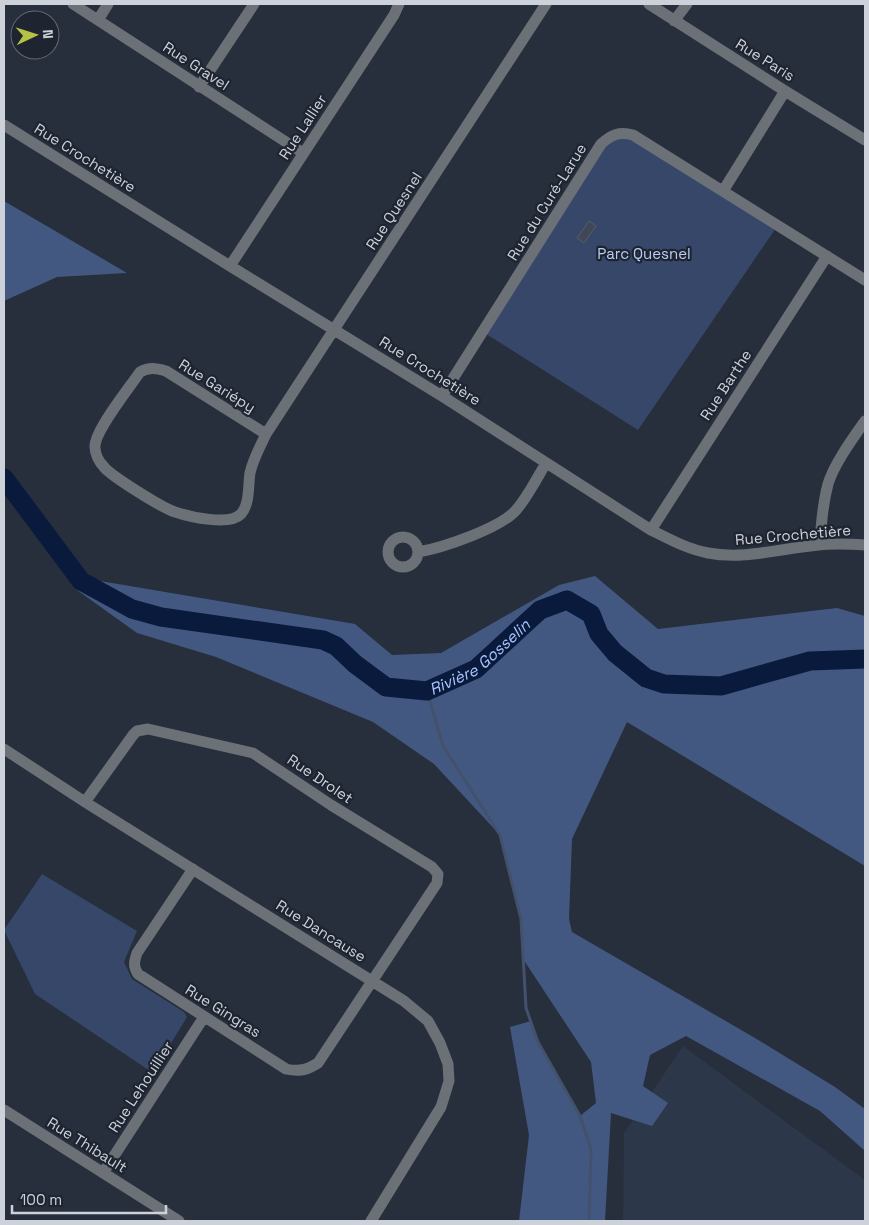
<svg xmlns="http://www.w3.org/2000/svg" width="869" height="1225" font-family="'Space Grotesk',sans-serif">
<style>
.built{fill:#2d374a}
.green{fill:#364769}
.forest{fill:#435881}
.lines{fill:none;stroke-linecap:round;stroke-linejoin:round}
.stream{stroke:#44516c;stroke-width:3}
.river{stroke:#091a3d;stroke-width:19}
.building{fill:#404755;stroke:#565d6c}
.minor{stroke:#6c7077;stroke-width:11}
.labels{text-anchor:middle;stroke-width:4.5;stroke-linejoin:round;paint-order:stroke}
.street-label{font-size:15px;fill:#cdd1da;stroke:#1e2531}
.park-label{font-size:15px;fill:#b9cef7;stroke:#1e2531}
.water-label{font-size:16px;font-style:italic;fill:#a9c5fa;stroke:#1e2531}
</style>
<rect width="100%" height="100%" fill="#272e3c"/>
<path class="built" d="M683 1046 865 1180V1221H623L624 1133Z"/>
<path class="green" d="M623 132 778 225 638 430 483 332 601 144Z
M42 874 137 931 124 962 132 979 184 1012 187 1017 153 1073 35 994 4 930Z"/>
<path class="forest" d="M4 201 127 273 57 277 4 301Z
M595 576 658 629 837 608 865 616V866L627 722 572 839 569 919 572 932 755 1038 835 1087 865 1109V1151L820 1111 686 1036 650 1055 643 1086 668 1103 652 1126 611 1113 605 1221H519L529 1135 510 1027 531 1021 538 1042 580 1116 596 1103 591 1062 523 959 521 919 500 835 434 764 373 722 216 657 137 633 77 590 81 581 94 580 355 624 392 655 441 653 559 585Z"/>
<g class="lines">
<path class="stream" d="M427 691 443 746 500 835 521 919 526 1008 538 1042 580 1116 591 1149 589 1221"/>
<path class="river" id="s1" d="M4 478 81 581 132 609 161 617 323 640 336 646 355 664 386 687 427 691 476 669 540 610 567 600 591 614 599 634 615 653 646 678 664 684 721 686 810 661 865 659"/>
</g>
<path class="building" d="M589 221 596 226 584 243 577 238Z"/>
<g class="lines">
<path class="minor" d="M73 4 303 153
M649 4 785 91 865 140
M98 20 108 4
M674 21 687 4
M199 87 254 4
M4 125 230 266 442 396 651 530C669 539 687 549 708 553 745 560 782 548 819 545 834 543 850 544 865 545
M723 191 785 91
M230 266 394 15 399 4
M442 396 601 144C611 135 619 131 633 135L865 280
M266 434 166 371C156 368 149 367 140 372 130 387 94 431 95 447 95 454 99 462 104 467 111 476 164 509 175 512 190 517 230 526 241 514 250 504 248 485 250 473 253 459 260 447 266 434L546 4
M651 530 827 256
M388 552a15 15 0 1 1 30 0a15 15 0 1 1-30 0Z
M820 545C821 524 823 503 828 484 834 464 853 438 865 421
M418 552C442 548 502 528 517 509 528 496 537 478 546 463
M4 749 85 802 404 1001 428 1021 440 1043 448 1064 449 1081 441 1107 371 1221
M85 802 133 735 137 731 148 729 253 753 331 805 432 867 438 874 437 883 318 1063C307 1070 299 1072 286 1069L138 974C133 966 134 962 137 953L193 869
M4 1110 179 1221
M103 1173 204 1017"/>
</g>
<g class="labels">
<g class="street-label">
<text transform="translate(765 60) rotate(32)" y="5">Rue Paris</text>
<text transform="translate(196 66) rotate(33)" y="5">Rue Gravel</text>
<text transform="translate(303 127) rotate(-57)" y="5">Rue Lallier</text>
<text transform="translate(85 158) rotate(32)" y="5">Rue Crochetière</text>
<text transform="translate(547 202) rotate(-58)" y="5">Rue du Curé-Larue</text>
<text transform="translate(394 211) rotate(-57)" y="5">Rue Quesnel</text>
<text transform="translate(430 371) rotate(32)" y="5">Rue Crochetière</text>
<text transform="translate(726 385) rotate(-57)" y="5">Rue Barthe</text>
<text transform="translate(217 386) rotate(32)" y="5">Rue Gariépy</text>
<text transform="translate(793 535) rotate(-5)" y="5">Rue Crochetière</text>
<text transform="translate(320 779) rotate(34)" y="5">Rue Drolet</text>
<text transform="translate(321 931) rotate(32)" y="5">Rue Dancause</text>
<text transform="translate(223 1011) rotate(32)" y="5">Rue Gingras</text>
<text transform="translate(141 1087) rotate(-57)" y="5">Rue Lehouillier</text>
<text transform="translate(87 1145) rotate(32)" y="5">Rue Thibault</text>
</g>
<g class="park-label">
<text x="644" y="259">Parc Quesnel</text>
</g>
<g class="water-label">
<text dy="6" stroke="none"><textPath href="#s1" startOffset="564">Rivière Gosselin</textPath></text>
</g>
</g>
<rect width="869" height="1225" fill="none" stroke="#cdd1da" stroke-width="10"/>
<g transform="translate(35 35) rotate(86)"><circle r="24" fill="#1e2531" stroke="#646a75"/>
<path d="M0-4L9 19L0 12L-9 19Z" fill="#b8c147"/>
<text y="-8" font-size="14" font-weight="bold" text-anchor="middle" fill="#cdd1da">N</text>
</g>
<path d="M12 1205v8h154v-8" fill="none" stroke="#cdd1da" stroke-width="2.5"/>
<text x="20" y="1205" font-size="15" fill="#cdd1da" stroke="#1e2531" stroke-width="4" paint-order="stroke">100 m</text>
</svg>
